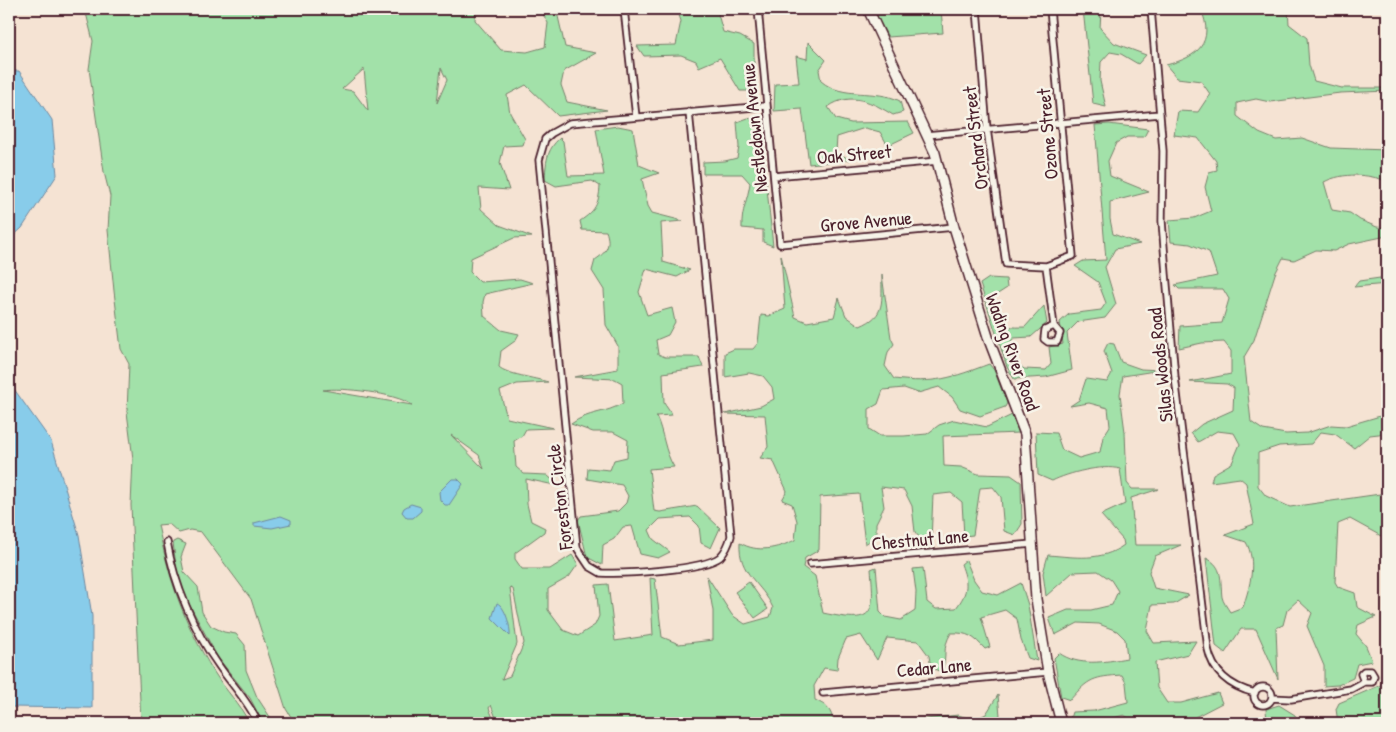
<svg xmlns="http://www.w3.org/2000/svg" width="1396" height="732" font-family="'Patrick Hand',sans-serif">
<style>
.green{fill:#a2e1a9;stroke:#76806a;fill-rule:evenodd}
.water{fill:#88ccea;stroke:#6f879e}
.lines{fill:none;stroke-linecap:round;stroke-linejoin:round}
.street-casing{stroke:#4a1f2b;stroke-width:9}
.secondary-casing{stroke:#4a1f2b;stroke-width:12}
.street{stroke:#f7f3e8;stroke-width:5.5}
.secondary{stroke:#f7f3e8;stroke-width:9}
.labels{text-anchor:middle;stroke-width:5;stroke-linejoin:round;paint-order:stroke}
.street-label{font-size:19px;fill:#4a1f2b;stroke:#f7f3e8}
</style>
<rect width="100%" height="100%" fill="#f5e3d3"/>
<filter id="ink" filterUnits="userSpaceOnUse"><feTurbulence type="fractalNoise" baseFrequency=".02" numOctaves="2"/><feDisplacementMap in="SourceGraphic" scale="10" xChannelSelector="R" yChannelSelector="G"/><feConvolveMatrix kernelMatrix="1 2 1 2 8 2 1 2 1" color-interpolation-filters="sRGB"/></filter>
<g filter="url(#ink)">
<path class="green" d="M85 9H476L475 20 501 50 527 52 545 47 548 23 540 9H569L557 12 565 47 596 53 564 71 561 85 567 102 607 110 558 116 526 85 507 95 510 113 525 139 523 145 504 146 500 163 509 190 479 188 481 209 499 225 532 237 514 238 471 258 470 272 480 282 520 279 533 283 485 294 483 302 484 316 501 330 519 334 515 341 501 351 499 367C506 374 535 378 548 382L517 384 500 391 507 418 553 428 526 429 522 436 514 441 516 467 524 474 547 475 559 486 526 479 527 504 531 521 545 528 544 532 515 553V559L522 569H550L572 555 578 564 569 577 548 589V610L563 630 578 636 595 625 599 616 596 585 608 584 615 641 653 635 650 578 655 579 662 637 679 644 713 640V611L707 576 732 615 745 624 770 617 773 608C762 583 738 574 740 543 758 553 776 549 795 540L797 521 792 504 782 500 787 491 773 460 760 458 768 447 765 415 725 414 761 406 774 399 772 387 763 376 749 373 725 377V353L734 349H753L758 343 761 315 769 316 785 309 781 255 795 317 807 322 834 317 839 298 846 316 860 326C887 315 881 301 882 275L891 338 894 344 888 352 885 366 894 379C934 384 952 378 989 364L994 370 1007 403 1005 407 980 416 960 409 952 397 939 387 918 393 904 388 883 390 878 404 869 409V429L880 436H904L927 434 939 425 954 420 987 427 1012 415 1019 433 943 436 944 466 961 467 978 474 1011 475 1021 482 1022 524 1015 535 1004 531 1001 497 993 487 980 488 973 535 964 536 962 502 951 493 933 495 931 541 923 542 915 532 912 506 904 490 881 487 884 507 876 523V537L865 544 859 494 820 497 819 550 805 558 803 567 815 576 823 613C874 624 875 616 871 569L876 567 880 612 885 617 901 620 915 611 916 592 913 569 923 568 927 602 936 609 956 608C969 591 968 583 961 564L966 560 974 580 982 591 998 595 1021 583 1028 605 1037 661 1028 658 1021 640 1017 619 1005 610 981 617 990 647 985 649C974 637 968 632 951 633 941 650 948 655 942 672L931 668 929 656 918 641 887 638 877 660 861 635 846 639 838 658 837 670 824 668 814 686 815 700C826 705 832 710 833 722L895 723 958 715 974 720 986 714 998 695 1000 715 992 723H498L491 705 489 708 495 723H295L286 709 251 599 201 532 190 530 179 533 169 524 158 525C170 583 183 621 214 672 225 690 241 705 249 723H141L131 505 133 459 127 412 129 364 121 349 114 291 108 230 110 196 104 172 89 69 93 41ZM441 68 447 80 437 103ZM364 69 368 111 353 91 342 89ZM323 390C341 387 396 393 412 405ZM451 435 479 455 484 469ZM510 588 513 589 524 643 510 676 502 679 517 644Z
M677 9H739L718 14 723 32 740 36 754 44V91H740L720 58 699 67 696 61 681 55 644 56 637 46 676 45 681 21Z
M873 9H941L943 33 888 37Z
M1083 9H1109L1101 11 1100 28 1114 43 1146 55 1138 64 1121 54 1110 52 1101 62 1100 81 1106 107 1093 104Z
M1201 9H1288L1289 24 1307 38 1309 65 1314 81 1342 88H1387V91L1340 93 1270 102 1256 99 1237 103V116L1259 133 1276 140 1302 138 1331 148 1387 150V181C1367 174 1344 172 1324 182L1332 210 1350 213 1360 220 1377 227 1387 228V236L1349 244 1334 251 1316 250 1294 260 1283 258 1275 274 1254 340 1244 357 1251 422 1263 430 1286 434 1307 433 1331 425 1346 426 1387 414V433L1370 435 1354 448 1335 434 1321 432 1311 444 1279 446 1258 453V486L1266 496 1290 507 1387 493V534L1381 536 1350 519 1338 524 1335 582 1338 587 1355 593 1357 607 1376 617 1358 625 1356 634 1366 646 1372 661 1357 664 1353 678 1338 685 1324 686V666L1307 626 1312 613 1298 600 1287 610 1283 625 1276 628 1278 679 1256 629H1241L1225 653 1216 646 1206 558C1224 566 1220 581 1222 597 1223 602 1227 607 1230 612L1243 607C1250 586 1257 562 1246 542L1225 535 1254 524 1246 483 1240 478 1211 482 1213 474 1232 463 1240 444 1234 433 1217 431 1198 442 1191 433 1202 424 1233 410 1234 388 1227 384 1190 382 1231 374V351L1224 342 1202 343 1179 348 1180 326 1222 323 1229 299 1223 289H1179L1175 285 1217 276 1209 252 1190 244 1171 242 1169 220 1194 218 1211 211 1205 187 1209 172 1217 170 1216 161 1198 138 1174 135 1178 111 1198 112 1210 94 1201 81 1177 78 1166 65C1198 57 1215 43 1201 9Z
M808 42 826 60 819 70 821 81C843 100 875 88 900 101L903 112 893 115C872 102 851 91 828 107L836 119 851 123 908 122 914 133 891 144H887L880 132 865 128 837 137 836 151 850 160 809 164 802 109 774 111 775 84 799 83 796 56 807 59Z
M748 118 760 122 773 246 763 242V230L742 228C741 211 748 199 750 183L742 174H703V162L725 161 737 158 739 147 737 122Z
M1109 124 1148 129 1144 137H1127L1116 143 1108 161 1110 176 1149 192 1110 202V219L1113 234 1140 244 1115 249 1105 267 1116 304 1105 318 1078 322 1067 333 1072 370 1046 377 1014 379 1007 367 980 284 989 278 1006 279 1007 288 993 297C988 324 1001 328 1025 327L1044 306 1047 323 1031 337 1014 338 1007 346 1014 359 1024 369 1046 370 1051 364 1049 347 1063 344 1060 322 1069 314 1101 310 1106 303 1098 282 1075 266 1083 261 1106 260 1095 125Z
M618 126 633 129 639 165 659 173 642 179 648 206 652 213 683 221 661 223 663 262 690 270 677 277 646 269 639 292 647 315 672 308 675 322 668 335 656 340 658 354 665 357H699L703 367 663 373 664 403 672 415 656 416C664 433 664 451 674 467L649 469 654 511 660 512 697 506 720 528 711 548 701 543 699 526 690 517 660 519 649 530 653 539 670 552 658 558 640 554 632 526 623 527 614 539 603 545 602 565 587 557 578 520 581 516 618 511 626 503 628 496 622 485 587 479 588 468 610 470 614 460 627 457 628 440 613 432H593L571 424C588 411 606 414 623 403L622 383 615 379 574 377 618 369V346L606 325 604 290 592 271 595 260C607 252 611 245 606 231L582 230 580 221C595 211 599 204 600 186L592 181 556 186 545 180C546 163 546 150 560 138L563 141 568 176 604 175 596 129Z
M1387 277V284L1354 287 1359 281Z
M1108 343 1114 344 1121 362 1141 369 1161 370 1123 376 1120 394 1125 432 1127 483 1132 489H1159L1131 498 1135 545H1181L1155 556 1149 572 1154 588 1189 595 1174 604 1152 605 1147 631 1154 643 1196 641 1188 654 1155 662 1157 688 1167 703H1181L1218 693 1222 703 1195 717 1193 723H1134L1133 721 1124 715 1096 723 1069 722 1072 712 1094 711 1128 702 1126 683 1122 675C1094 677 1089 678 1070 700L1061 697 1054 658 1059 653C1079 667 1104 662 1127 658L1125 639 1117 631 1099 624 1078 623 1055 635 1049 618 1068 610H1091L1112 605 1118 591 1111 580 1098 571 1073 572 1046 596 1043 573 1048 555C1075 557 1101 562 1124 545L1123 540 1101 515 1125 504 1120 469C1102 464 1068 473 1052 481L1038 475 1036 432 1056 433 1062 450 1079 458 1100 452 1103 437 1110 426 1108 408 1089 403 1070 406 1079 400 1086 379 1107 382 1112 373 1104 351Z
M177 540 186 544 181 557 184 572 198 587 202 612 211 626 224 632 236 634 245 645 246 670 257 697 274 723H263L250 698 218 658 178 583 173 542Z
M749 582 768 609 755 618 735 592Z
M1387 672V723H1338L1336 709 1339 703 1381 685Z
M1279 705 1295 715 1297 723H1267L1266 709Z"/>
<path class="water" d="M9 71H19L52 120 57 175 22 228 9 240Z
M9 382 51 441 79 535 92 616V708L9 707Z
M452 479H458L463 484 449 505H445L440 500 439 492Z
M411 504 421 507V511L413 518H407L402 512 404 508Z
M281 516 291 520V524L272 528 254 526V523Z
M497 603C505 606 511 627 510 636L492 618Z"/>
<g class="lines">
<defs>
<path id="street" d="M624 9 636 117
M758 9 780 244 954 227
M977 9 987 129 1006 264 1046 266 1073 256 1050 9
M1151 9 1163 151 1162 221 1166 274 1175 377 1208 649C1213 673 1231 687 1255 693
M689 112 731 536C729 544 726 551 720 557 703 570 625 574 601 573L589 566 577 548 539 160 545 139 552 133 570 123 766 106
M926 135 1160 114
M774 176 938 161
M1046 266 1054 326 1060 333 1057 342H1048L1044 339 1045 330 1054 326
M167 542C174 584 194 631 219 666 232 685 249 702 258 723
M810 564 1033 544
M1254 696a9 9 0 1 1 18 0a9 9 0 1 1-18 0Z
M823 693 1048 672
M1272 698 1291 699 1351 689 1364 682H1372L1374 676 1371 671H1364L1361 674 1364 682"/>
<path id="secondary" d="M868 9 935 153 954 227 989 340 1025 434 1036 599 1048 672 1061 723"/>
</defs>
<use href="#street" class="street-casing"/>
<use href="#secondary" class="secondary-casing"/>
<use href="#street" class="street"/>
<use href="#secondary" class="secondary"/>
</g>
</g>
<g class="labels">
<g class="street-label">
<text transform="translate(754 128) rotate(-96)" y="7">Nestledown Avenue</text>
<text transform="translate(1047 134) rotate(-95)" y="7">Ozone Street</text>
<text transform="translate(975 138) rotate(-97)" y="7">Orchard Street</text>
<text transform="translate(854 154) rotate(-5)" y="7">Oak Street</text>
<text transform="translate(866 221) rotate(-5)" y="7">Grove Avenue</text>
<text transform="translate(1013 352) rotate(70)" y="7">Wading River Road</text>
<text transform="translate(1160 365) rotate(-96)" y="7">Silas Woods Road</text>
<text transform="translate(559 497) rotate(-97)" y="7">Foreston Circle</text>
<text transform="translate(920 539) rotate(-5)" y="7">Chestnut Lane</text>
<text transform="translate(934 667) rotate(-5)" y="7">Cedar Lane</text>
</g>
</g>
<rect width="1396" height="732" fill="none" stroke="#f7f3e8" stroke-width="30"/>
<rect x="15" y="15" width="1366" height="702" fill="none" stroke="#4a1f2b" stroke-width="2" filter="url(#ink)"/>
</svg>
